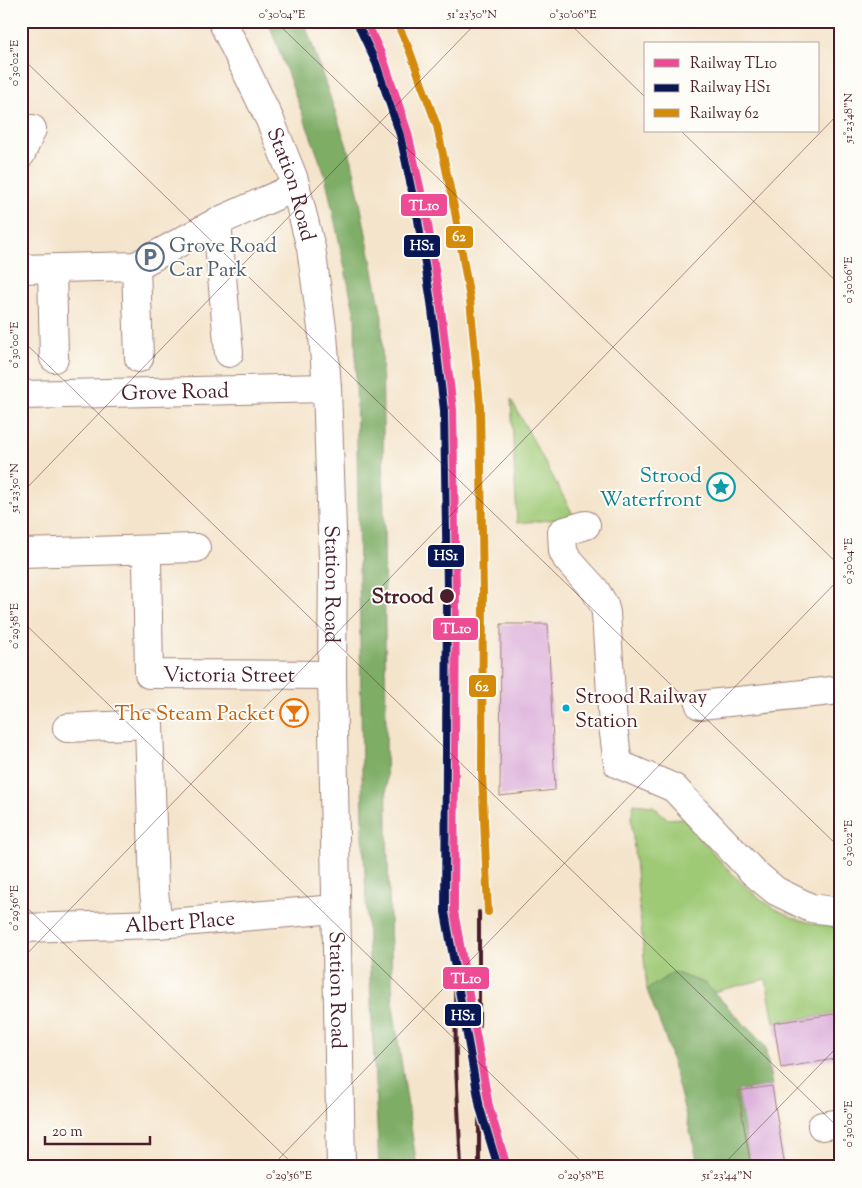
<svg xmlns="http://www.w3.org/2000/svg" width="862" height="1188" font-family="'Sorts Mill Goudy',serif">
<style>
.green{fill:#9ec975;stroke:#747450}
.forest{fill:#7ead66;stroke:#646648}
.building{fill:#ddb1db}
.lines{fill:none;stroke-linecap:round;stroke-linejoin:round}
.minor-casing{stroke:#9f827b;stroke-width:30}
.major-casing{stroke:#9f827b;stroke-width:30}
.minor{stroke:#fff;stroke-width:28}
.major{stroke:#fff;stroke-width:28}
.rail{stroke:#4a1f2b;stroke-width:4}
.rail-1-casing{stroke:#fdfcf7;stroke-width:11}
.rail-2-casing{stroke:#fdfcf7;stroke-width:11}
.rail-3-casing{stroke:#fdfcf7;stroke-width:11}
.rail-1{stroke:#ee4b95;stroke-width:8}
.rail-2{stroke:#091855;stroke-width:8}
.rail-3{stroke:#d48b09;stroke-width:8}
.ticks{fill:none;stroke:#4a1f2b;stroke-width:1;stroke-opacity:0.45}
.stop-dot{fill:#4a1f2b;stroke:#fdfcf7;stroke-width:2}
.bus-dot{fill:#00a9ce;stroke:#fdfcf7;stroke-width:2}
.labels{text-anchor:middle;stroke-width:4;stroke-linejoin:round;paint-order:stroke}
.bus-label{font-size:20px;fill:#4a1f2b;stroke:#fdfcf7;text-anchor:start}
.street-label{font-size:21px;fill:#4a1f2b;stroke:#fdfcf7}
.service-label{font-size:21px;fill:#4e5e75;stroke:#fdfcf7;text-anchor:start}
.culture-label{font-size:21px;fill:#0d838f;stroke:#fdfcf7;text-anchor:end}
.stop-label{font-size:21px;font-weight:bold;fill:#4a1f2b;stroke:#fdfcf7;text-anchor:end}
.food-label{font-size:21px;fill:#c56008;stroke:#fdfcf7;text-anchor:end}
.line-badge{stroke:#fdfcf7;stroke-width:2}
.badge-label{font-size:14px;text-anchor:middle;font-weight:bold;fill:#fff}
.neatline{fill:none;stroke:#4a1f2b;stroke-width:2}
.ticks-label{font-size:12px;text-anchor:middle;fill:#4a1f2b}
</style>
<rect width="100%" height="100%" fill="#fdfcf7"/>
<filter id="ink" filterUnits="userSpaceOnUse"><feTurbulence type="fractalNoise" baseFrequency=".02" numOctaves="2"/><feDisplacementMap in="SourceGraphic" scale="10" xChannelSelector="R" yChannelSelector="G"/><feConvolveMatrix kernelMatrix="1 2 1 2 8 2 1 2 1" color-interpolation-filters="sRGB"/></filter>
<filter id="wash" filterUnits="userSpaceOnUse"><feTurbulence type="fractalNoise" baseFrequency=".0096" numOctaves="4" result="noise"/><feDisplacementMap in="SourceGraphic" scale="20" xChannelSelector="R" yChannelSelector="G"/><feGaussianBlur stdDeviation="1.12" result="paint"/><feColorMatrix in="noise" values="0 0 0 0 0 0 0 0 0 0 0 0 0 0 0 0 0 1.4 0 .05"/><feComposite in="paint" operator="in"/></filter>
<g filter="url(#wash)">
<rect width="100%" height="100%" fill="#f4e4cb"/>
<path class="green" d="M511 399 575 518 517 523Z
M634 804 653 806 668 819 683 818C730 870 764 924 841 927V1013L774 1023 766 979 713 992 706 984 673 972 647 990 631 817Z"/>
<path class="forest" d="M268 21H304L352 161 382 317 387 831 393 1006 417 1167H379L363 836 355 316 325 175Z
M673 972 706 984 765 1046 772 1086 738 1091 751 1167H699L667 1042 647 990Z"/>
<g id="blocks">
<path class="building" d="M501 624H548L555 790 500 796Z
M841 1013V1058L781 1068 774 1023Z
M772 1086 785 1167H751L738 1091Z"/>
</g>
</g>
<g filter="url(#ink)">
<use href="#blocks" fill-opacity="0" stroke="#9f827b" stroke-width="1"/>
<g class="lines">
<defs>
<g id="minor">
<path d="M21 154 32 129"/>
<path d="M217 222 229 353"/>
<path d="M136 266 139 358"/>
<path d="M21 269 136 266 217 222 296 187"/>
<path d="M52 269 54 358"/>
<path id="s1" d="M21 395 327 388"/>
<path d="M586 525 562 532 563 551 567 559 595 590 604 605 606 613 613 726 618 764 674 788 753 872 776 891 811 908 841 912"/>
<path d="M21 553 196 548"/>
<path id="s2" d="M147 560 149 674 332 675"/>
<path d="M700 705 841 690"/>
<path d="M67 728 149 724 154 892 158 924"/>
<path id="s3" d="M21 928 158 924 336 909"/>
<path d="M822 1126 841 1123"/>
</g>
<g id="major">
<path id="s4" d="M222 21 270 120 293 177 311 248 323 335 327 388 333 559 332 675 341 1167"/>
</g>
</defs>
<use href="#minor" class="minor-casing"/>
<use href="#major" class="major-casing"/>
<use href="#minor" class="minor"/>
<use href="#major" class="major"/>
<path class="rail" d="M454 911 456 1066 461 1167
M479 912V1167"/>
<defs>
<path id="rail-1" d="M366 21 384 60 408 133 427 218 440 301 453 409 456 591 454 911 489 1106 507 1167"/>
<path id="rail-2" d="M358 25 376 63 400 135 418 220 431 302 444 410 447 591 445 912 480 1108 498 1167"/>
<path id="rail-3" d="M396 21 409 49 437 126 455 212 470 299 480 405 483 593 482 772 488 912"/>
</defs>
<use href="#rail-1" class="rail-1-casing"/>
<use href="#rail-2" class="rail-2-casing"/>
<use href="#rail-3" class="rail-3-casing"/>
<use href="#rail-1" class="rail-1"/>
<use href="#rail-2" class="rail-2"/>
<use href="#rail-3" class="rail-3"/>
</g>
</g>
<path class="ticks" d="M275 21 841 567M567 21 646 98M21 28 28 21M21 57 841 849M681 131 841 286M21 339 841 1130M21 494 478 21M21 620 587 1167M21 902 296 1167M21 960 841 111M271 1167 841 577M721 1167 841 1043"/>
<defs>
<symbol id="parking-ring" viewBox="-11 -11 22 22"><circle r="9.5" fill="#fdfcf7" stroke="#5c6f8a" stroke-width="1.5"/><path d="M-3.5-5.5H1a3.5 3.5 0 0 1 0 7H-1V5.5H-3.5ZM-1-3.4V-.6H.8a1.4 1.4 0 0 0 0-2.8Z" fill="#5c6f8a"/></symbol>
<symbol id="sight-ring" viewBox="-11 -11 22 22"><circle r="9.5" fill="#fdfcf7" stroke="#0f9aa8" stroke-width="1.5"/><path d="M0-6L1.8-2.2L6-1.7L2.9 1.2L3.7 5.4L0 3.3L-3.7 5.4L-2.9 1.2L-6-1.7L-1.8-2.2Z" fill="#0f9aa8"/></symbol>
<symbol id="bar-ring" viewBox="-11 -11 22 22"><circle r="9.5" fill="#fdfcf7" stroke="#e8710a" stroke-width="1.5"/><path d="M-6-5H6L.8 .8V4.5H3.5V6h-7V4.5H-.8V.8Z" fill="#e8710a"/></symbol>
</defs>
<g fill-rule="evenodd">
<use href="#parking-ring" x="134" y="241" width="32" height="32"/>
<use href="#sight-ring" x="705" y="471" width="32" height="32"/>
<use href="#bar-ring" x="278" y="697" width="32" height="32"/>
</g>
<circle class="stop-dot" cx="447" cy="596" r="8"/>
<circle class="bus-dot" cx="566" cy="708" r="4.5"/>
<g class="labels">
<g class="bus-label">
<text x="575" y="703">Strood Railway<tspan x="575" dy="24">Station</tspan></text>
</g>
<g class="street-label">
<text dy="7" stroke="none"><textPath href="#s4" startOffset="178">Station Road</textPath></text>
<text dy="7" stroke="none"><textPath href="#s1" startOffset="154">Grove Road</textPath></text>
<text dy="7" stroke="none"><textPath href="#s4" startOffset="582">Station Road</textPath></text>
<text dy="7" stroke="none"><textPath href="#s2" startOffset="194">Victoria Street</textPath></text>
<text dy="7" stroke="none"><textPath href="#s3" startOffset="159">Albert Place</textPath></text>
<text dy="7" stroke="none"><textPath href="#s4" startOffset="988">Station Road</textPath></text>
</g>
<g class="service-label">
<text x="169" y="252">Grove Road<tspan x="169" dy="24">Car Park</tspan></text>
</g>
<g class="culture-label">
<text x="702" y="482">Strood<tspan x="702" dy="24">Waterfront</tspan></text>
</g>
<g class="stop-label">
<text x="434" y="603">Strood</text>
</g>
<g class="food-label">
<text x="275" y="720">The Steam Packet</text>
</g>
</g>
<g class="line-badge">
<rect x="400" y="193" width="48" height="24" rx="5" fill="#ee4b95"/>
<rect x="445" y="225" width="29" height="24" rx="5" fill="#d48b09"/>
<rect x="403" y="234" width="38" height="24" rx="5" fill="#091855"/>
<rect x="427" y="544" width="38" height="24" rx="5" fill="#091855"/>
<rect x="432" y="617" width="47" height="24" rx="5" fill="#ee4b95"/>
<rect x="468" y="674" width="29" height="24" rx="5" fill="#d48b09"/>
<rect x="442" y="966" width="48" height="24" rx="5" fill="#ee4b95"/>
<rect x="444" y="1003" width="38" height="24" rx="5" fill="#091855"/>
</g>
<g class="badge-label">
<text x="424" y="210">TL10</text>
<text x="459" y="241">62</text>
<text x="422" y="250">HS1</text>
<text x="446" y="560">HS1</text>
<text x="456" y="633">TL10</text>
<text x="482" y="691">62</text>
<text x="466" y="983">TL10</text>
<text x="463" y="1020">HS1</text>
</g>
<rect width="862" height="1188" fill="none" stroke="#fdfcf7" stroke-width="55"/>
<rect x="644" y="42" width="175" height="90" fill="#fdfcf7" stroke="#b5a4a5"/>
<rect x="654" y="59" width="25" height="8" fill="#ee4b95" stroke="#b5a4a5"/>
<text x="690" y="68" font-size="15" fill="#4a1f2b">Railway TL10</text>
<rect x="654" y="84" width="25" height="8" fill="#091855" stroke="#b5a4a5"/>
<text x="690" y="92" font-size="15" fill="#4a1f2b">Railway HS1</text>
<rect x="654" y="109" width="25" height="8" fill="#d48b09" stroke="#b5a4a5"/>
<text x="690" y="118" font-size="15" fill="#4a1f2b">Railway 62</text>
<path d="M45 1136v8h105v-8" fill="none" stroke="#4a1f2b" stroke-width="2.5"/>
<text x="52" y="1136" font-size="15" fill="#4a1f2b" stroke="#fdfcf7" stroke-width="4" paint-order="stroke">20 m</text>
<rect x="28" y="28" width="806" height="1132" class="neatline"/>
<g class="ticks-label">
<text x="282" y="18">0°30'04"E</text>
<text x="472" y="18">51°23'50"N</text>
<text x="573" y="18">0°30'06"E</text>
<text transform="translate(14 63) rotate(-90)" y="4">0°30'02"E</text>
<text transform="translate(848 118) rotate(-90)" y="4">51°23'48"N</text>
<text transform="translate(848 280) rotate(-90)" y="4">0°30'06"E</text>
<text transform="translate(14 345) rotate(-90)" y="4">0°30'00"E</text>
<text transform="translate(14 488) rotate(-90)" y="4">51°23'50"N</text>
<text transform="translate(848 561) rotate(-90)" y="4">0°30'04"E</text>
<text transform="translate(14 626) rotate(-90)" y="4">0°29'58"E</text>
<text transform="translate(848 843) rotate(-90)" y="4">0°30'02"E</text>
<text transform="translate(14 908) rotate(-90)" y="4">0°29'56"E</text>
<text transform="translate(848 1124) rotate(-90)" y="4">0°30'00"E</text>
<text x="289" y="1179">0°29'56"E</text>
<text x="581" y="1179">0°29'58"E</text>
<text x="727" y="1179">51°23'44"N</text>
</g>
</svg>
